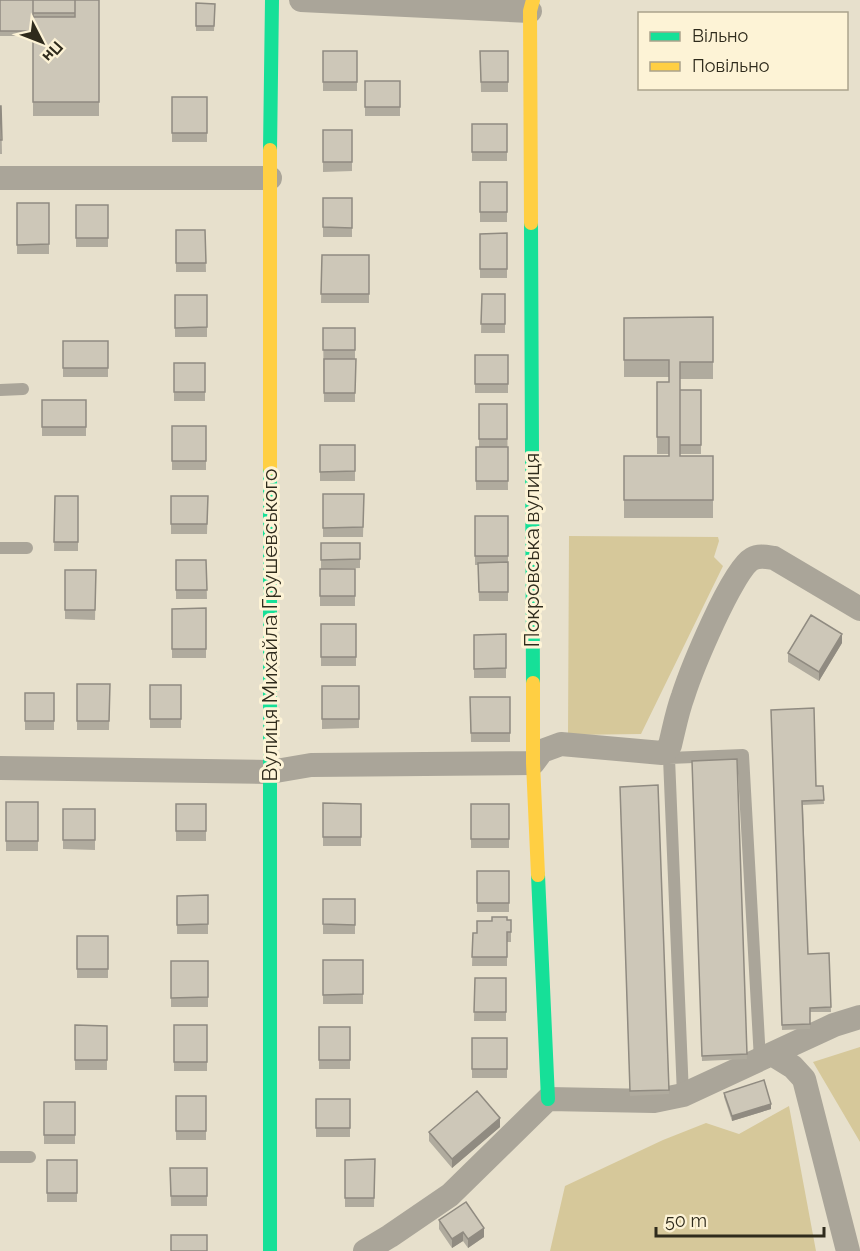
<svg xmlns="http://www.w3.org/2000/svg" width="860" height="1251" font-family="Raleway,sans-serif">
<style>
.forest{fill:#d6c89a}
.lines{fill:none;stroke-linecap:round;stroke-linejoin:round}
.lane{stroke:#aaa599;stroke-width:12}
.street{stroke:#aaa599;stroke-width:24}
.fast{stroke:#16e098;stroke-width:14}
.slow{stroke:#ffcf43;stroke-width:14}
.wall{fill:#b0ab9e}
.shaded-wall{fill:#908b81}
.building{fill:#cdc7b8;stroke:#908b81;stroke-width:1.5}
.labels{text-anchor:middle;stroke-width:6;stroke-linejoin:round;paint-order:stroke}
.street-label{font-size:21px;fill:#2f2b1c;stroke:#fdf3d6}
</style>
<rect width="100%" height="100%" fill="#e7e0cc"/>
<path class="forest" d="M569 536 718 537 719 541 714 557 723 566 641 734 568 735Z
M860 1047V1142L813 1062Z
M789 1106 816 1251H550L565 1186 663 1140 706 1123 739 1134Z"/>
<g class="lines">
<path class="lane" d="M0 390 23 389
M0 548H27
M666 751 669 758 743 755 760 1060
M669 758 683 1095
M0 1157H30"/>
<path class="street" d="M301 0 530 11
M0 178H270
M0 768 270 772 311 765 533 763 542 751 561 744 662 753 666 751 670 745C674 729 677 712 683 696 691 671 732 570 752 559 759 555 767 557 774 558L860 609
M772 1054 793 1067 804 1079 848 1251
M365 1251 390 1236 450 1195 548 1099 654 1101 683 1095 834 1025 860 1017"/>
<path class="fast" d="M270 150 272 0
M531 223 533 683
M270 468V1251
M538 875 548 1099"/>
<path class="slow" d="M531 223 530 11 533 0
M270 468V150
M533 683V763L538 875"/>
</g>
<path class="wall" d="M0 0H33V36H0Z
M33 0H99V116H33Z
M196 3 215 4 214 31H196Z
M323 51H357V91H323Z
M480 51H508V92H481Z
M365 81H400V116H365Z
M172 97H207V142H172Z
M0 106H1L2 154H0Z
M472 124H507V161H472Z
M323 130H352V171L323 172Z
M480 182H507V222H480Z
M323 198H352V237H323Z
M17 203H49V254H17Z
M76 205H108V247H76Z
M176 230H205L206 272H176Z
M507 233V278H480V234Z
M322 255H369V303H321Z
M482 294H505V333H481Z
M175 295H207V337H175Z
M713 317V379H680V456H713V518H624V456H669V454H657V437L669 382V377H624V318Z
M323 328H355V402H324Z
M63 341H108V377H63Z
M475 355H508V393H475Z
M174 363H205V401H174Z
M680 390H701V454H680Z
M42 400H86V436H42Z
M479 404H507L508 490H476V447H479Z
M172 426H206V470H172Z
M320 445H355V481H320Z
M323 494H364L363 537H323Z
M55 496H78V551H54Z
M171 496H208L207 534H171Z
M475 516H508V601H479L478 565H475Z
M321 543H360V568L331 569H355V606H320V569H321Z
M176 560H206L207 599H176Z
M65 570H96L95 620 65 619Z
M206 608V658H172V609Z
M321 624H356V666H321Z
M506 634V678H474V635Z
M842 643 819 681 788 662V653Z
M77 684H110L109 730H77Z
M150 685H181V728H150Z
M322 686H359V728L322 729Z
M25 693H54V730H25Z
M470 697H510V742H471Z
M771 710 816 786H823L824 804 803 805 808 954 829 953 831 1012H810V1029L782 1030Z
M737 759 747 1059 702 1061 692 761Z
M658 785 669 1094 630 1096 620 787Z
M6 802H38V851H6Z
M323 803 361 804V846H323Z
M176 804H206V841H176Z
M471 804H509V848H471Z
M63 809H95V850L63 849Z
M477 871H509V912H477Z
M208 895V934H177V896Z
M323 899H355V934H323Z
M511 920V942H507V966H472L473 933H477L492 921Z
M77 936H108V978H77Z
M323 960H363V1004H323Z
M171 961H208V1007H171Z
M475 978H506V1021H474Z
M75 1025 107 1026V1070H75Z
M174 1025H207V1071H174Z
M319 1027H350V1069H319Z
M472 1038H507V1078H472Z
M724 1093 771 1109 732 1121 724 1097Z
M176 1096H206V1140H176Z
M316 1099H350V1137H316Z
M44 1102H75V1144H44Z
M500 1127 452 1168 429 1141V1132Z
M375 1159 374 1207H345V1160Z
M47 1160H77V1202H47Z
M170 1168H207V1206H171Z
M439 1220 484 1237 468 1248 463 1241 452 1248 439 1229Z"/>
<path class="shaded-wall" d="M842 634V643L819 681V672Z
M771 1104V1109L732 1121V1116Z
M500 1118V1127L452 1168V1159Z
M484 1228V1237L468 1248V1239Z
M463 1232V1241L452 1248V1239Z"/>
<path class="building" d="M0 0H33V31H0Z
M33 0H75V13H33Z
M75 0H99V102H33V17H75Z
M196 3 215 4 214 26H196Z
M323 51H357V82H323Z
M480 51H508V82H481Z
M365 81H400V107H365Z
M172 97H207V133H172Z
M0 106H1L2 140H0Z
M472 124H507V152H472Z
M323 130H352V162H323Z
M480 182H507V212H480Z
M323 198H352V228L323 227Z
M17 203H49V244L17 245Z
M76 205H108V238H76Z
M176 230H205L206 263H176Z
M507 233V269H480V234Z
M322 255H369V294H321Z
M482 294H505V324H481Z
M175 295H207V327L175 328Z
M713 317V362H680V456H713V500H624V456H669V437H657V382H669V360H624V318Z
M323 328H355V350H323Z
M63 341H108V368H63Z
M475 355H508V384H475Z
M324 359H356L355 393H324Z
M174 363H205V392H174Z
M680 390H701V445H680Z
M42 400H86V427H42Z
M479 404H507V439H479Z
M172 426H206V461H172Z
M320 445H355V471L320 472Z
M476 447H508V481H476Z
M323 494H364L363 527 323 528Z
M55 496H78V542H54Z
M171 496H208L207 524H171Z
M475 516H508V556H475Z
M321 543H360V559L321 560Z
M176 560H206L207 590H176Z
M508 562V592H479L478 563Z
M320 569H355V596H320Z
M65 570H96L95 610H65Z
M206 608V649H172V609Z
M811 615 842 634 819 672 788 653Z
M321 624H356V657H321Z
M506 634V668L474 669V635Z
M77 684H110L109 721H77Z
M150 685H181V719H150Z
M322 686H359V719H322Z
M25 693H54V721H25Z
M470 697H510V733H471Z
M814 708 816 786H823L824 800 802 801 808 954 829 953 831 1007 810 1008V1024L782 1025 771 710Z
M737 759 747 1054 702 1056 692 761Z
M658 785 669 1090 630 1091 620 787Z
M6 802H38V841H6Z
M323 803 361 804V837H323Z
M176 804H206V831H176Z
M471 804H509V839H471Z
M63 809H95V840H63Z
M477 871H509V903H477Z
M208 895V924L177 925V896Z
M323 899H355V925L323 924Z
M492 917H507V920H511V932H507V957H472L473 933H477V921H492Z
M77 936H108V969H77Z
M323 960H363V994L323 995Z
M171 961H208V997L171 998Z
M475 978H506V1012H474Z
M75 1025 107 1026V1060H75Z
M174 1025H207V1062H174Z
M319 1027H350V1060H319Z
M472 1038H507V1069H472Z
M764 1080 771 1104 732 1116 724 1093Z
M477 1091 500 1118 452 1159 429 1132Z
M176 1096H206V1131H176Z
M316 1099H350V1128H316Z
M44 1102H75V1135H44Z
M375 1159 374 1198H345V1160Z
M47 1160H77V1193H47Z
M170 1168H207V1196H171Z
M466 1202 484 1228 468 1239 463 1232 452 1239 439 1220Z
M171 1235H207V1251H171Z"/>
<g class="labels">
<g class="street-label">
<text transform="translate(532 550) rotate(-90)" y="7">Покровська вулиця</text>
<text transform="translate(270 625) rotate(-90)" y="7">Вулиця Михайла Грушевського</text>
</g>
</g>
<rect x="638" y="12" width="210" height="78" fill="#fdf3d6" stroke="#aba38c" stroke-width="1.5"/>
<rect x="650" y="32" width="30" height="9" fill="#16e098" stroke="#aba38c" stroke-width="1.5"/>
<text x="692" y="42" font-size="18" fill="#2f2b1c">Вільно</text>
<rect x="650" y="62" width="30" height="9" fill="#ffcf43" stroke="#aba38c" stroke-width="1.5"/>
<text x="692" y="72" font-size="18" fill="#2f2b1c">Повільно</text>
<g transform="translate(42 42) rotate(132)" stroke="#fdf3d6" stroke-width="4.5" paint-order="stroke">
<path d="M0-4.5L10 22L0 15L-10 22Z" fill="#2f2b1c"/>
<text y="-9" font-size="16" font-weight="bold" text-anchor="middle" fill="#2f2b1c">Пн</text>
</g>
<path d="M656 1227v9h168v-9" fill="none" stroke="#2f2b1c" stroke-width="3"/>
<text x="665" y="1227" font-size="18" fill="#2f2b1c" stroke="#fdf3d6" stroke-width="4.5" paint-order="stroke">50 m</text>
</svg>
